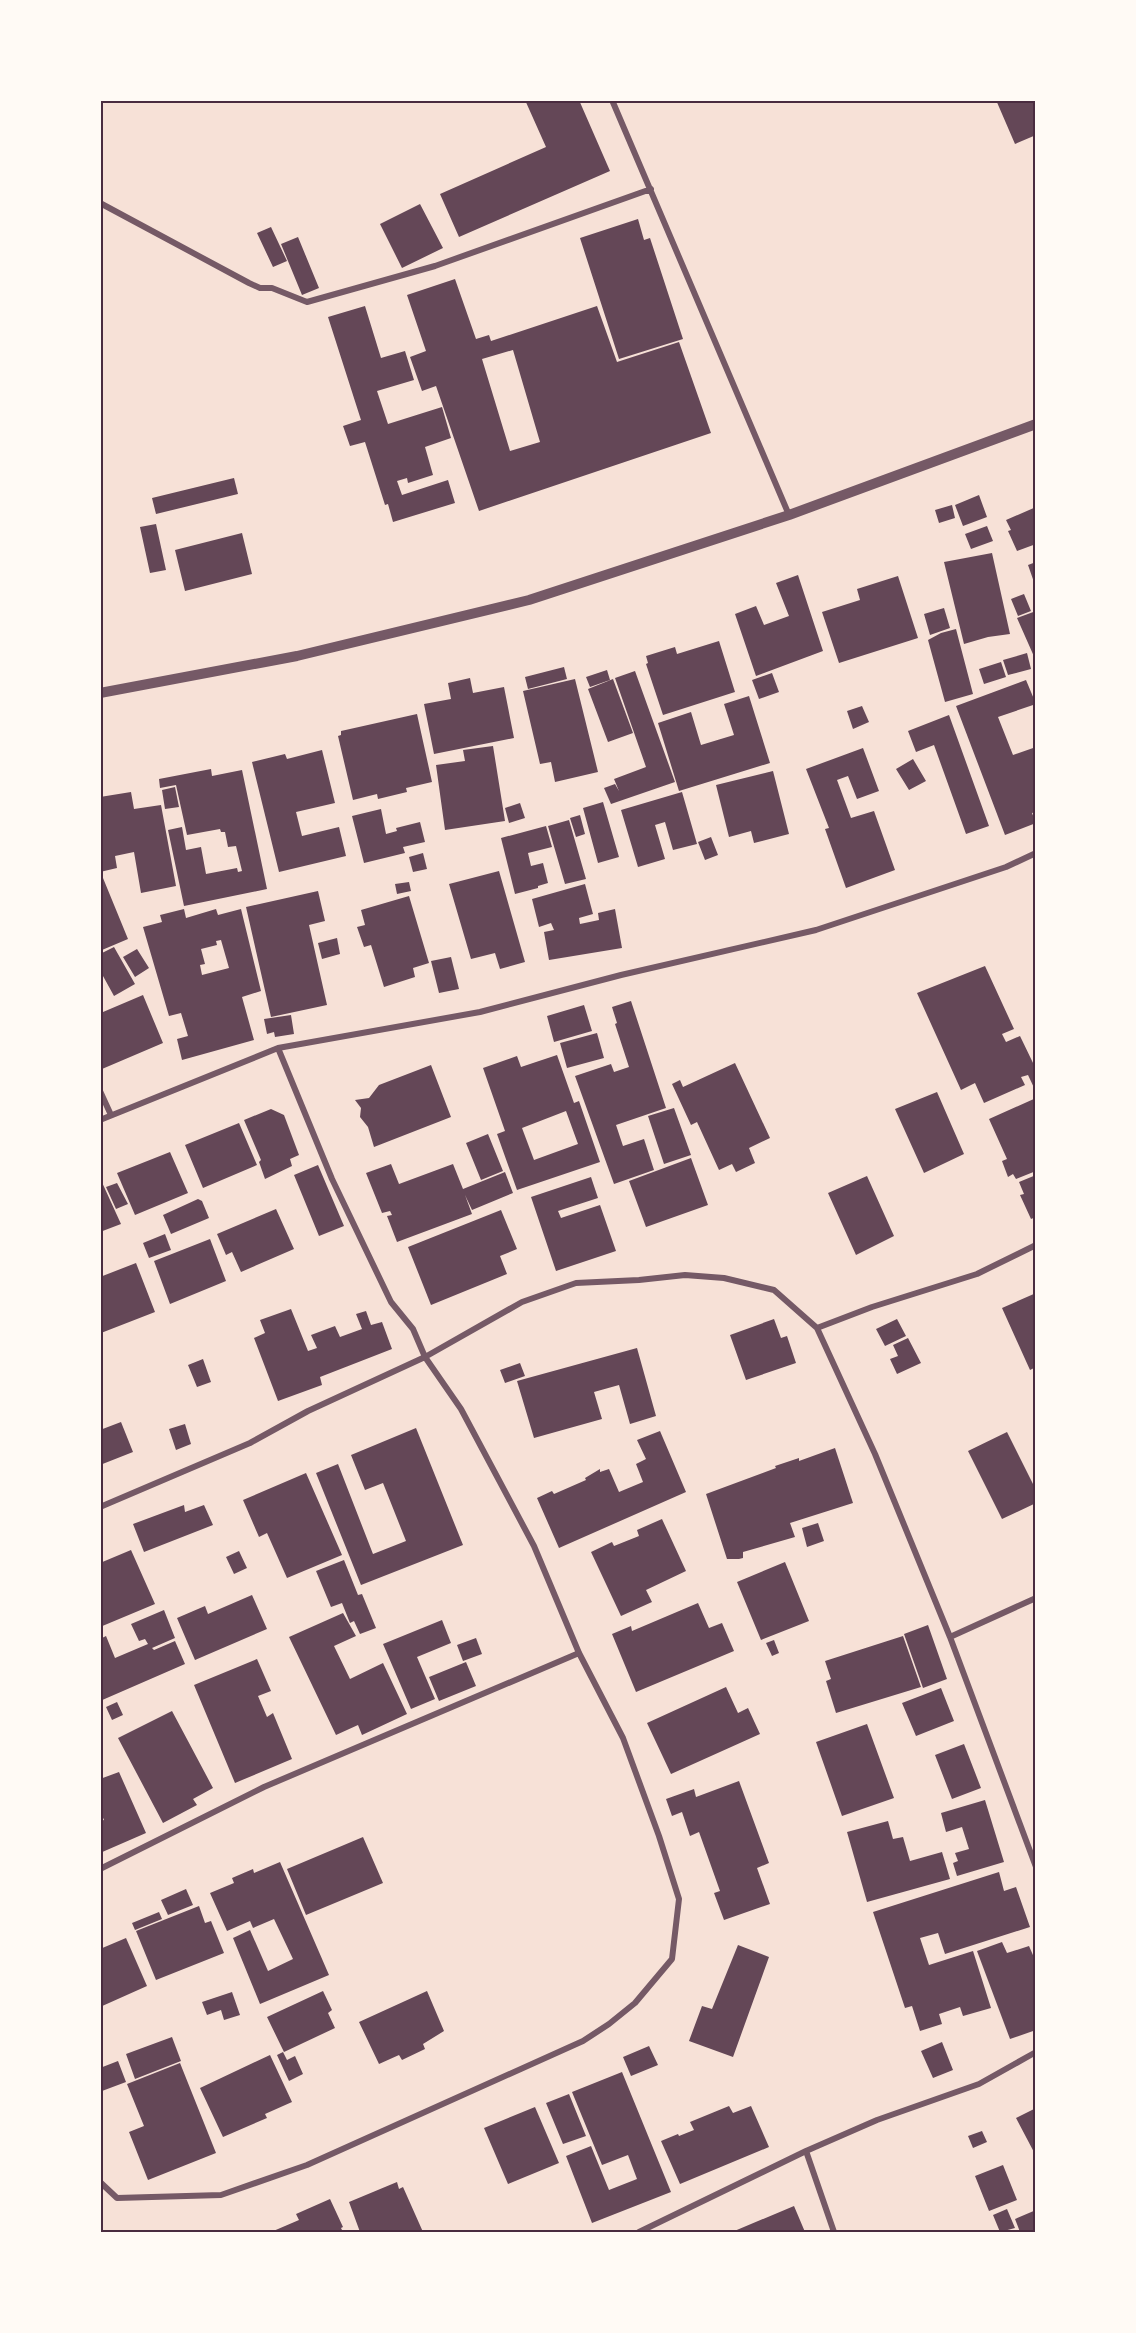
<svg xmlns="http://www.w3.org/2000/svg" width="1136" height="2333" font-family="'Titillium Web',sans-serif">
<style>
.building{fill:#644757;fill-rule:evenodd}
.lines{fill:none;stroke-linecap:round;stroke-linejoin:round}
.minor{stroke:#755966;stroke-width:6}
.tertiary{stroke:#755966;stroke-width:10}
.neatline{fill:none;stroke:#4a2c40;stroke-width:2}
</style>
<rect width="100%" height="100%" fill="#f7e1d7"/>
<path class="building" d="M525 100H579L610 171 459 237 440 194 546 147Z
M996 100H1036V135L1015 144Z
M420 204 443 248 402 268 380 224Z
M638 219 644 240 650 238 683 339 619 359 580 238Z
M271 227 287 261 273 267 257 233Z
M298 237 319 288 302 295 281 244Z
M455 279 476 339 489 335 491 341 597 306 617 362 679 342 711 433 479 511 436 386 422 391 410 357 426 351 407 295ZM513 350 540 442 510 451 482 359Z
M365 306 381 358 405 351 414 380 377 391 388 424 442 407 451 438 425 447 433 475 408 483 407 478 397 481 402 495 448 480 455 503 393 522 388 504 385 505 365 442 350 446 343 426 361 420 328 317Z
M234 478 238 494 156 514 152 498Z
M979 495 987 517 963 526 955 505Z
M952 505 955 518 939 523 935 510Z
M1036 507V544L1017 551 1008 531 1011 530 1006 520Z
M156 524 166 570 150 573 140 527Z
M987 526 993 541 971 549 965 534Z
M242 533 252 574 185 591 175 550Z
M992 553 1010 634 988 637 964 644 944 562Z
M1036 562V585H1035L1028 565Z
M798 575 823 651 756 676 735 614 756 606 764 625 789 616 776 583Z
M898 576 918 638 839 663 822 612 860 600 857 589Z
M1024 594 1031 611 1018 616 1011 599Z
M944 608 950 628 930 635 924 614Z
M1036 611V661L1017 618Z
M956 629 973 694 945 702 928 640 941 633Z
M719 641 735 692 663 715 646 664 648 663 646 656 675 647 677 654Z
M1027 653 1031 669 1008 675 1003 660Z
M1001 662 1006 677 984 684 979 669Z
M564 667 567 679 528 689 525 677Z
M607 670 610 680 590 687 586 677Z
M635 671 675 782 611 804 604 788 615 784 619 791 614 779 646 767 615 678Z
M772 673 779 692 759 699 752 680Z
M470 678 473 693 504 687 514 738 434 754 424 704 451 699 448 683Z
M575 679 598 772 555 782 551 762 540 764 523 691Z
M613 679 633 733 608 742 588 689Z
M1026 680 1036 704 998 717 1013 755 1036 747V812L1032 813 1036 823 1005 835 956 706Z
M749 696 770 763 679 791 658 723 691 712 701 745 734 735 724 704Z
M862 706 869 722 853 729 847 711Z
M417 714 432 782 406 788 407 792 378 799 377 794 353 800 338 736 341 735V731Z
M949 715 989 826 966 834 934 745 916 752 908 731Z
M493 746 505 821 445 830 436 765 465 761 463 750Z
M863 748 879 791 857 799 848 776 837 780 851 818 874 811 895 870 846 888 825 829 829 828 806 769Z
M322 750 335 803 296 812 302 836 339 827 346 856 279 872 252 762 285 754 287 759Z
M913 759 926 781 909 790 896 769Z
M211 769 212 776 242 770 267 889 184 906 168 830 182 827 186 850 201 847 206 874 237 868 238 872 242 871 236 846 228 847 225 832H221L220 829 187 835 176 785 160 788 159 779Z
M773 771 789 834 754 843 751 831 729 837 716 785Z
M175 787 179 807 165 809 162 790Z
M131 792 134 809 161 805 176 886 141 893 134 852 115 856 117 868 100 872V797Z
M682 792 697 844 673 850 665 822 655 825 665 859 638 867 621 810Z
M603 802 619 857 598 863 583 808Z
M520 803 525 818 509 823 505 808Z
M381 809 386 834 397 831 396 828 420 822 425 842 403 847 405 853 364 863 352 816Z
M580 815 585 834 576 837 570 818Z
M569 820 586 879 565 884 548 826Z
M546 826 552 847 528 853 531 866 543 863 548 883 538 886V888L515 894 501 838Z
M711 837 718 855 705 860 698 842Z
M423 853 427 869 413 872 409 857Z
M499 871 525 962 500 969 495 953 471 959 449 884Z
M100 878H103L128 939 102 950 100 946Z
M409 882 411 891 397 894 395 884Z
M585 884 593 914 579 918 580 924 599 920 598 913 615 909 622 948 549 960 544 932 554 930 551 923 539 927 532 899Z
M318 891 325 921 309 925 327 1005 271 1017 246 907Z
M409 896 429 963 413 968 415 977 384 987 371 945 364 947 357 927 365 925 361 910Z
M184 909 186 918 216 909 218 915 241 909 261 991 242 997 254 1040 182 1060 177 1039 188 1036 181 1013 169 1016 143 927 162 922 160 915ZM221 940 229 968 202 975 200 965 205 964 201 949 217 945 216 941Z
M337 938 340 954 322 959 318 943Z
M114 947 135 984 114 996 103 976 100 977V954Z
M137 949 149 968 135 977 123 957Z
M451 957 459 989 439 993 431 961Z
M985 966 1014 1029 1002 1034 1006 1042 1020 1036 1034 1065 1036 1064V1092L1028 1075 1021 1077 1025 1085 984 1103 975 1083 961 1090 917 993Z
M143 995 163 1043 102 1069 100 1005 103 1012Z
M631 1001 666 1108 616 1125 623 1146 644 1139 654 1170 614 1184 575 1076 611 1064 614 1072 629 1067 615 1024 617 1023 612 1007Z
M584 1005 592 1031 554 1042 547 1016Z
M291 1015 294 1034 275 1037 274 1032 267 1034 264 1019Z
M597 1033 604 1058 567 1068 560 1043Z
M557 1055 574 1103 579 1101 600 1162 517 1190 497 1134 505 1131 483 1068 517 1056 521 1067ZM566 1111 578 1144 534 1160 522 1128Z
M735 1063 770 1138 749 1148 755 1163 736 1172 732 1164 719 1170 697 1122 691 1125 672 1084 680 1080 683 1087Z
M431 1065 451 1117 374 1147 368 1127 360 1117 361 1108 355 1100 369 1098 379 1085Z
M937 1092 964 1154 924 1173 895 1109Z
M1036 1098V1171L1016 1179 1013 1174 1008 1177 1002 1161 1007 1159 989 1119Z
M674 1108 691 1155 664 1164 648 1116Z
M271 1109 284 1115 299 1155 290 1159 292 1166 265 1179 259 1162 261 1160 244 1120Z
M239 1123 257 1165 203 1188 185 1145Z
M488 1134 503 1171 481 1180 466 1143Z
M170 1152 188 1193 135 1215 117 1173Z
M691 1158 708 1205 646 1227 629 1181Z
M391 1164 399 1184 453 1164 463 1189 505 1172 513 1193 472 1210 465 1195 472 1214 397 1242 387 1216 392 1215 390 1211 382 1213 366 1173Z
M318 1165 344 1226 319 1236 294 1175Z
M1036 1175V1217L1031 1219 1020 1195 1024 1194 1019 1182Z
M867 1176 894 1236 856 1255 828 1193Z
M591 1177 598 1198 558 1211 561 1218 600 1205 616 1251 556 1271 531 1197Z
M100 1178 121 1224 100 1232Z
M117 1183 128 1204 116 1209 106 1187Z
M198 1199 202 1201 209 1218 171 1234 163 1215Z
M276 1209 294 1249 241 1272 232 1252 226 1255 217 1234Z
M501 1210 517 1249 500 1256 507 1274 431 1305 408 1247Z
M165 1234 171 1250 149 1258 143 1243Z
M210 1239 226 1281 170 1304 154 1261Z
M136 1263 155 1312 101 1333 100 1277Z
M1036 1293V1367L1030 1370 1002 1308Z
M291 1309 308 1351 317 1348 311 1335 335 1326 340 1337 362 1329 356 1314 366 1311 371 1325 382 1322 392 1349 320 1377 322 1385 278 1401 254 1338 265 1333 260 1320Z
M774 1319 781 1338 787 1336 796 1363 746 1380 730 1335Z
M897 1319 906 1336 885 1346 876 1329Z
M908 1338 921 1363 897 1374 890 1359 898 1356 893 1345Z
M637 1348 656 1416 630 1424 619 1385 594 1392 602 1419 534 1438 517 1381Z
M203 1359 211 1382 197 1387 188 1365Z
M520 1363 525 1376 505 1383 500 1370Z
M121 1422 133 1452 100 1465V1430Z
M185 1424 191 1444 176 1450 169 1429Z
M416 1428 463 1545 361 1585 316 1473 338 1464 373 1554 406 1541 383 1483 365 1490 351 1455Z
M660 1431 686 1492 559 1548 537 1498 552 1491 554 1494 586 1480 585 1478 600 1469V1472L609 1469 619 1492 643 1482 636 1464 646 1459 637 1440Z
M1007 1432 1036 1490V1503L1002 1519 968 1451Z
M835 1448 853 1503 790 1523 795 1537 743 1552V1558L739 1559H727L706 1494 776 1468 775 1466 799 1458V1461Z
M306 1473 342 1555 287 1578 267 1533 259 1537 243 1500Z
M184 1505 185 1512 204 1505 213 1525 144 1552 133 1524Z
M662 1519 686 1571 646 1590 652 1602 621 1616 591 1552 612 1542 614 1546 639 1536 637 1530Z
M818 1523 824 1541 807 1547 802 1528Z
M131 1550 155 1604 100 1627V1571L102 1570 100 1563Z
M239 1551 247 1568 234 1574 226 1557Z
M344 1560 358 1595 362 1594 376 1628 360 1634 354 1621 350 1623 342 1603 331 1607 316 1571Z
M785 1562 809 1621 761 1640 737 1582Z
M252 1595 267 1629 195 1660 177 1618 205 1606 208 1614Z
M698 1603 709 1628 722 1623 734 1651 636 1692 612 1634 631 1626 632 1631Z
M164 1610 175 1638 152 1648 154 1650 175 1641 185 1664 100 1701V1639L106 1636 115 1658 148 1644 145 1639 139 1641 131 1624Z
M343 1613 356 1636 334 1646 350 1679 383 1663 407 1714 362 1735 358 1725 336 1735 289 1637Z
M442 1620 451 1643 417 1657 435 1699 411 1709 383 1644Z
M928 1625 947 1679 923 1688 904 1634Z
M903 1636 921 1687 836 1713 826 1681 831 1679 825 1661Z
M476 1638 482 1654 463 1661 457 1645Z
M774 1640 779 1653 772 1656 766 1643Z
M257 1659 271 1691 258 1696 267 1717 273 1713 292 1759 235 1783 194 1685Z
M466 1662 476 1686 439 1701 429 1677Z
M726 1687 738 1713 748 1708 760 1734 671 1774 647 1723Z
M941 1688 954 1721 916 1736 902 1703Z
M117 1702 123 1715 112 1720 106 1707Z
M172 1711 213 1788 193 1799 197 1805 163 1823 118 1738Z
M867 1724 894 1798 842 1816 816 1742Z
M964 1744 981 1788 952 1799 935 1755Z
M119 1772 146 1833 100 1853V1821L104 1820 100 1811V1779Z
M739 1781 769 1863 757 1868 770 1904 724 1920 714 1893 720 1891 699 1832 690 1836 682 1812 672 1816 666 1799 694 1789 696 1797Z
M985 1800 1004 1862 957 1876 953 1863 958 1861 955 1853 969 1849 962 1827 946 1832 941 1813Z
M888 1821 893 1839 903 1837 910 1861 942 1852 950 1879 867 1902 847 1832Z
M363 1837 383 1883 306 1915 287 1869Z
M280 1862 329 1975 260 2004 233 1938 250 1930 268 1971 293 1959 274 1919 253 1928 250 1921 227 1931 210 1893 234 1883 232 1878 253 1869 254 1873Z
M999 1872 1004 1891 1016 1887 1030 1927 945 1954 938 1933 920 1938 929 1965 973 1951 991 2008 963 2016 960 2007 939 2014 942 2024 920 2031 912 2006 905 2008 873 1912Z
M186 1889 193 1905 168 1915 161 1900Z
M199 1906 205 1923 211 1921 224 1953 156 1980 136 1931Z
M159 1912 162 1919 135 1930 132 1923Z
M126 1938 147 1986 100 2007V1949Z
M1002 1942 1007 1953 1029 1946 1036 1962V2030L1010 2039 977 1951Z
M738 1945 769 1957 733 2057 689 2041 702 2006 712 2009Z
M323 1991 332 2010 328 2013 335 2028 284 2052 267 2017Z
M427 1991 444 2031 423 2044 425 2049 402 2060 399 2055 379 2064 359 2022Z
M232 1992 240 2015 224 2020 221 2010 207 2015 202 2002Z
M172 2037 181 2061 135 2079 126 2054Z
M942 2042 953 2070 933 2078 921 2051Z
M649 2046 658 2065 631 2076 623 2057Z
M283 2052 287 2060 295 2056 303 2074 289 2081 277 2055Z
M270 2055 292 2102 265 2114 267 2118 223 2137 200 2088Z
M118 2061 126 2082 102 2091 100 2068Z
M180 2063 216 2153 148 2180 129 2132 144 2126 127 2084Z
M622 2072 671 2192 592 2223 566 2156 591 2146 609 2190 637 2179 628 2155 602 2165 572 2092Z
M569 2094 586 2136 563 2144 546 2103Z
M729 2106 733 2113 751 2106 769 2147 680 2184 661 2141 678 2134 679 2136 694 2130 690 2122Z
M535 2107 559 2163 508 2184 484 2128Z
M1036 2108V2156L1016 2118Z
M982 2131 987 2142 973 2148 968 2136Z
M1003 2165 1017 2200 989 2211 975 2176Z
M397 2182 399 2189 403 2187 423 2232H360L349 2202Z
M330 2199 343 2227 341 2228 343 2232H271L299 2220 296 2214Z
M794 2206 805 2232H732Z
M1007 2209 1015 2228 1000 2232 993 2215Z
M1036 2210V2232H1020L1015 2219Z"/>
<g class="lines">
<path class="minor" d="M612 100 789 515
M100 203 249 283 260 288H272L307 302 435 266 651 189
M100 1091 111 1115
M100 1120 278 1048 480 1012 621 975 816 930 1006 867 1036 853
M817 1328 872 1307 977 1274 1036 1245
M100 1507 250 1443 308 1411 425 1357 522 1302 576 1283 639 1280 685 1275 724 1278 774 1290 817 1328 875 1454 950 1637 1036 1867
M950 1637 1036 1598
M100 1869 264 1787 579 1653
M806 2151 834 2232
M100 2182 117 2198 221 2195 307 2165 583 2041 609 2024 635 2003 672 1959 679 1899 659 1836 623 1738 579 1653 534 1546 461 1409 425 1357 413 1329 391 1302 332 1179 278 1048
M639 2232 806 2151 877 2120 979 2084 1036 2052"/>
<path class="tertiary" d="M100 693 297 656 529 600 789 515 1036 424"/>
</g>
<rect width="1136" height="2333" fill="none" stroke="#fffaf5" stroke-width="204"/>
<rect x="102" y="102" width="932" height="2129" class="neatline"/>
</svg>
